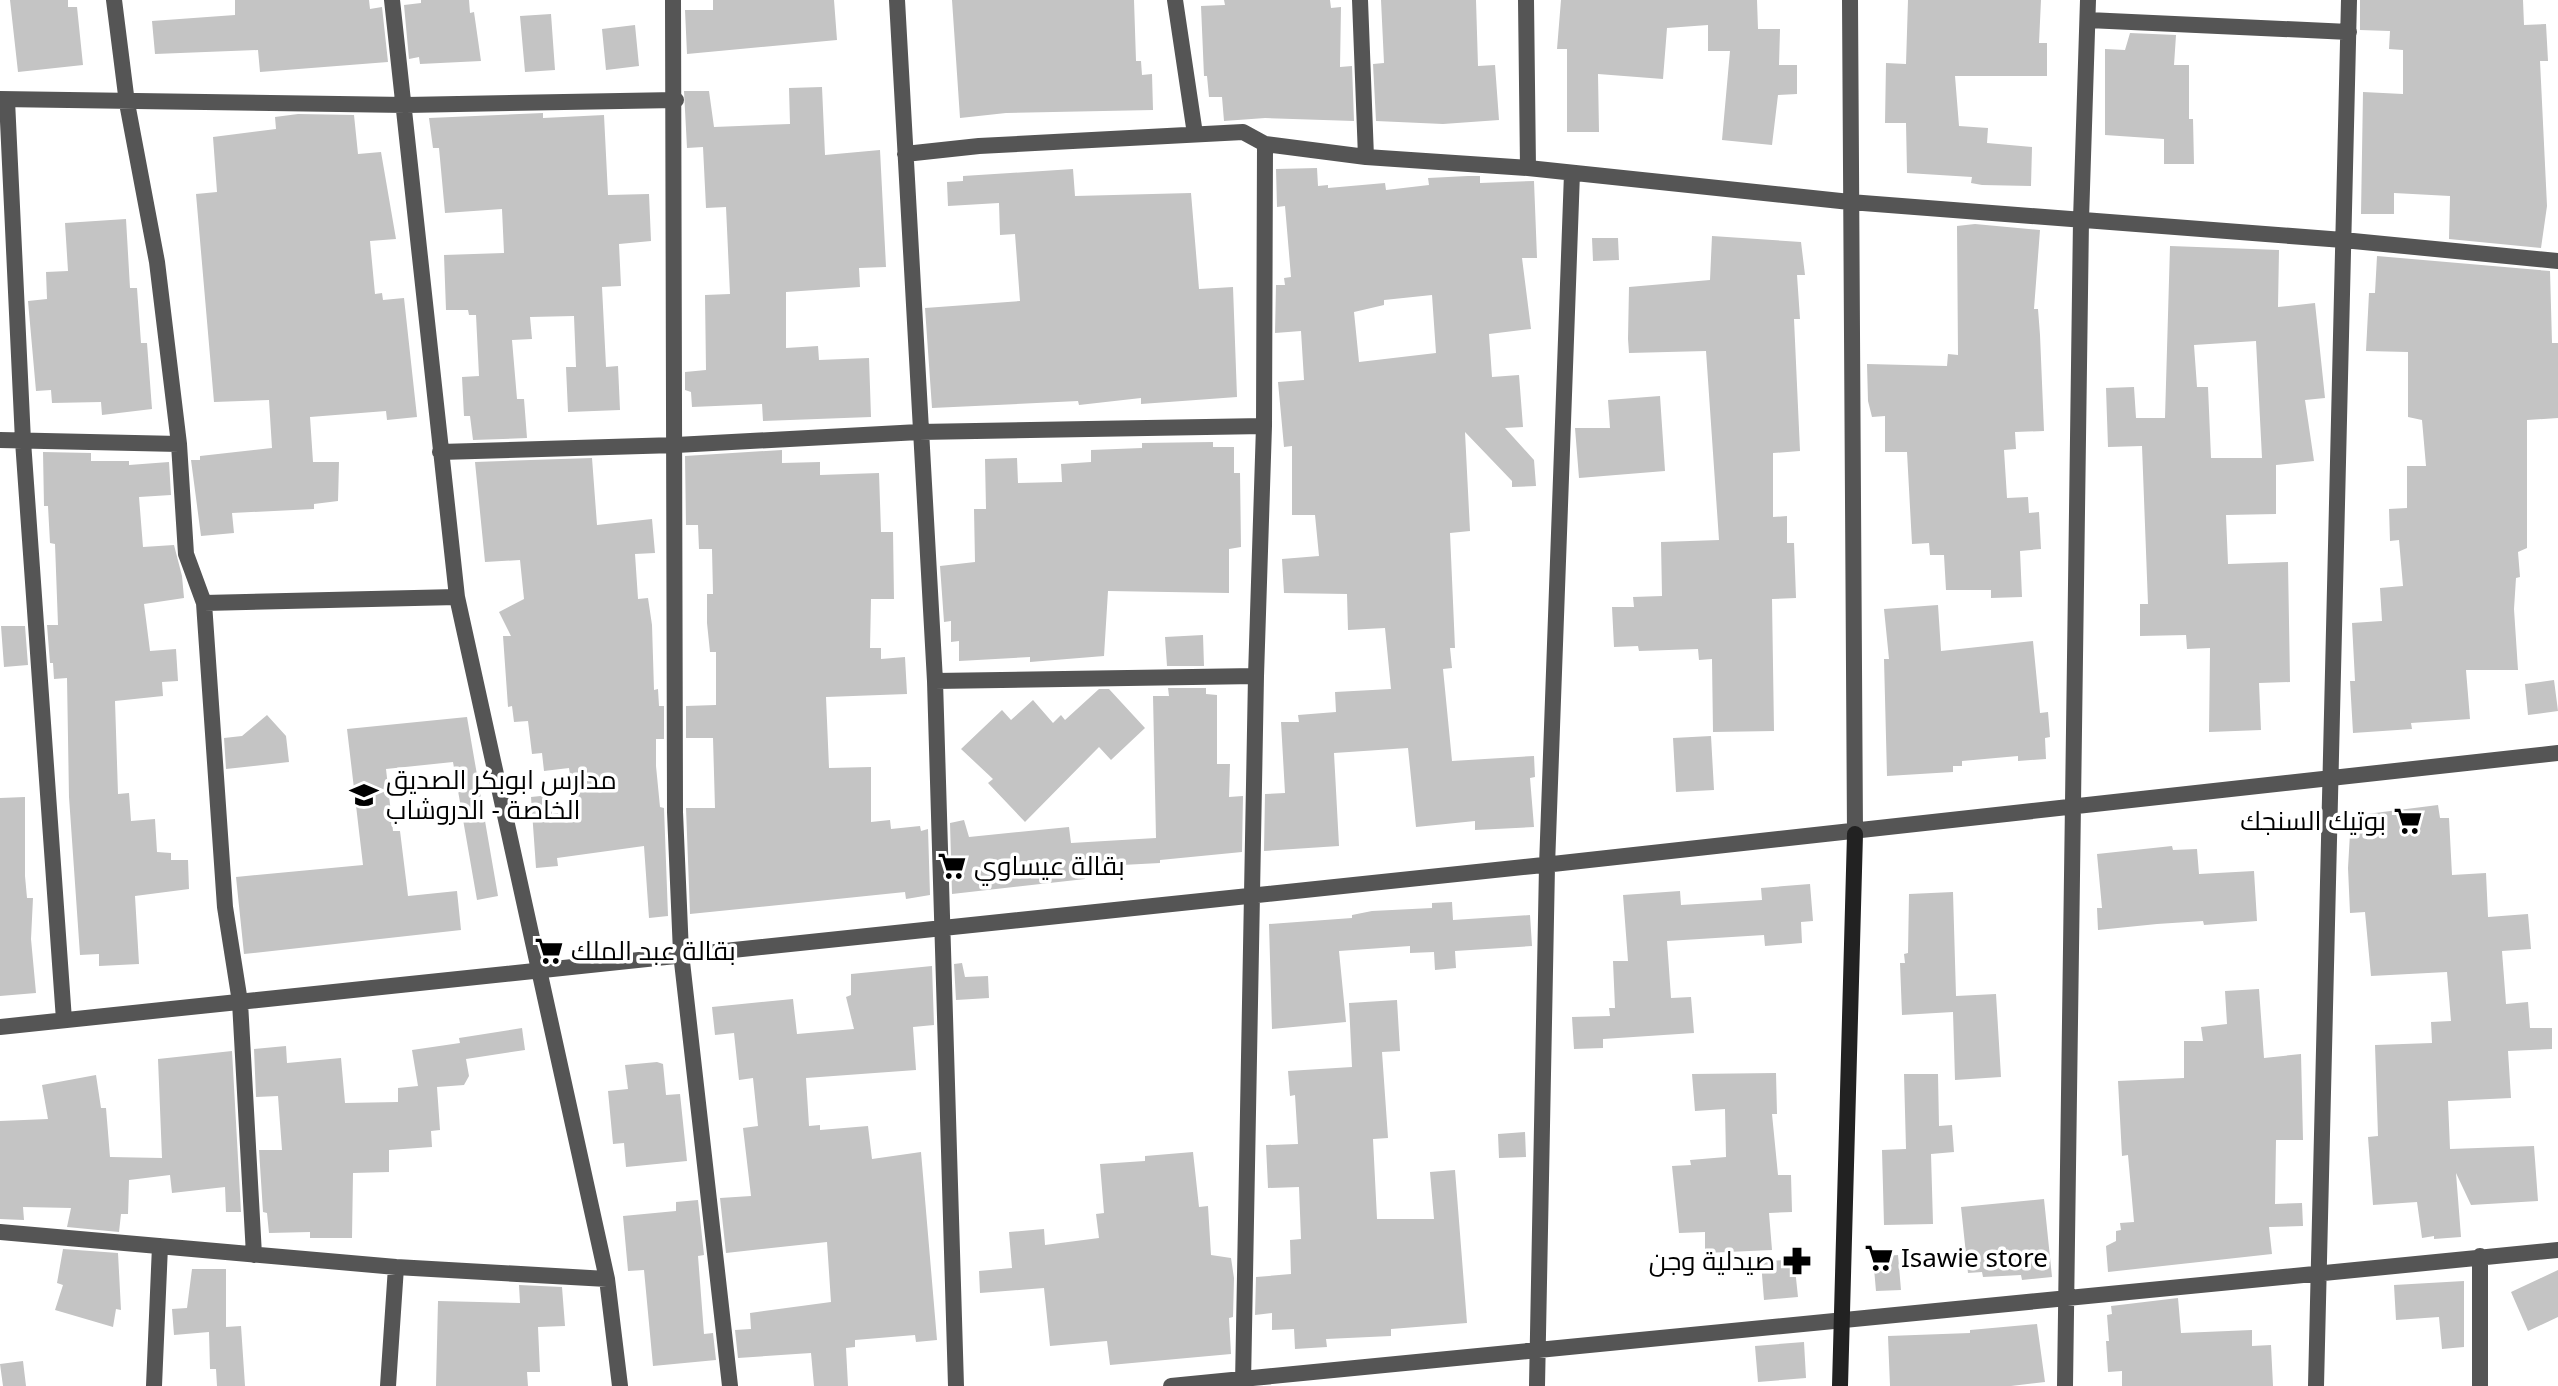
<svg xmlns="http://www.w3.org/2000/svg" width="2558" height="1386" font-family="'Noto Sans',Cairo,sans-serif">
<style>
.building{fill:#c4c4c4;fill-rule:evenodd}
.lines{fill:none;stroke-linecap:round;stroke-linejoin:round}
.street{stroke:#555;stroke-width:16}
.secondary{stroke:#222;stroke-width:16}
.labels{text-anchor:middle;stroke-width:7;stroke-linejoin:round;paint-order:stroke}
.poi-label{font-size:26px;fill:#000;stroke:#fff;text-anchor:start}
</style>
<rect width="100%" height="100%" fill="#fff"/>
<path class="building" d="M10 0H68V7H77L83 65 18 72Z
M235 0H369L370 9 382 7 388 62 260 72 258 50 155 54 152 21 235 15Z
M421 0H469L470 13 474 12 481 61 420 64 419 57 409 59 404 5 421 3Z
M713 0H834L837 40 687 54 685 10H713Z
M952 0H1134L1136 61H1141L1142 75 1152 74 1153 110 1006 113 960 118Z
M1224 0H1330L1331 8 1341 7 1340 67 1352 66 1354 121 1265 118 1224 121 1222 97H1209L1207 76H1204L1201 6 1225 5Z
M1381 0H1476L1478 66 1495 65 1499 120 1443 124 1376 121 1373 64 1384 63Z
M1561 0H1757L1758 29H1780L1779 65H1797V94L1778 95 1772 145 1722 140 1730 51H1708V25L1667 28 1663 79 1598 74 1599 132H1567V49H1557Z
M1908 0H2041L2039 43H2047V76H1955L1959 126 1988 128 1987 143 2032 147 2031 186 1982 185 1971 183 1972 177 1907 173 1906 123H1885L1886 63 1906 64Z
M2360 0H2523L2524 25 2546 24 2548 61H2540L2547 206 2541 248 2449 239 2450 196 2394 193V214H2361L2363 92 2403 94V50L2389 49 2390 31 2360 30Z
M551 14 555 70 525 72 520 16Z
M635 25 639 66 606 70 602 29Z
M2130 33 2176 35 2174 65H2189V119H2193L2194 164H2164V139L2105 135V49L2125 50Z
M822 87 825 155 880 150 886 267 859 268 860 287 786 292V348L818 346 819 360 869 358 871 417 763 421 762 404 692 407 691 392 685 390V372L706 370 705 295 730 294 726 207 706 208 703 147 687 148 684 91H709L714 127 790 124 789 88Z
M543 113V118L604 115 608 195 649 194 651 241 619 244 621 286 602 287 606 367 618 366 620 410 568 412 566 367H576L574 316 530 317 532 339 512 340 517 399H524L527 438 473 440 470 416H464L462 377 479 376 476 315H469L468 310H446L444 255 504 253 502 209 445 213 439 148H433L429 118Z
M298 114 354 115 358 154 381 152 396 239 370 241 375 294 382 293 383 300 404 298 417 417 387 420 386 411 310 417 313 462H339L338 501 314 504V509L232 513 234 533 201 536 191 460H200V456L272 448 269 400 214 402 196 194 217 192 213 137 276 129 275 117Z
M1317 168 1318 186 1328 185V188L1385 183 1386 190 1429 185 1428 178 1468 176H1480V183L1534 181 1537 258H1522L1531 329 1489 334 1492 377 1519 375 1523 427 1505 428 1534 460 1536 486 1512 487V481L1465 432 1470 531 1450 533 1455 648H1450L1452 668 1443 669 1452 761 1534 756 1535 777 1530 778 1534 827 1475 830V821L1416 827 1408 748 1334 753 1339 846 1264 851 1265 794 1285 793 1281 722H1299L1298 715 1336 712 1335 692 1391 689 1385 628 1348 630 1347 594 1284 593 1282 559 1319 556 1315 515H1292V446L1284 447 1278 382 1304 380 1301 331 1275 333 1276 285H1285L1284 278 1291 277 1285 206 1277 207 1276 169ZM1432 295 1436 353 1359 362 1354 312 1384 305V300Z
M1073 169 1075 196 1191 193 1199 289 1233 287 1237 397 1141 404V398L1079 405 1078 401 932 408 925 308 1020 301 1015 234 1000 235 999 203 948 206 947 182 963 181V176Z
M126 219 130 288H137L141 343H147L152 409 102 415 101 402 52 403 51 390 36 391 28 301 47 299 46 272 68 271 65 223Z
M1975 224 2040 230 2034 309H2038L2040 335 2044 431 2015 432 2016 449 2004 450 2007 498 2028 497 2029 513 2039 512 2041 549 2020 551 2022 597 1991 598V590H1946L1944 555H1930L1929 543 1912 544 1907 452H1885V416L1872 417 1868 401 1867 364 1947 366 1948 354 1958 355 1957 226Z
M1712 236 1801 242 1805 275H1797L1800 319H1794L1800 451 1773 453V517L1787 516V543H1794L1796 598 1772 599 1774 731 1713 732 1712 659 1699 660 1698 649 1639 651 1638 646 1614 647 1612 607H1634L1633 597 1662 596 1661 542 1719 540 1706 351 1629 353 1628 339 1629 287 1710 280Z
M1592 238H1618L1619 260 1593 261Z
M2170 246 2279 250 2278 307 2315 303 2325 398 2305 400 2314 461 2276 465V514L2226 515 2228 564 2288 562 2290 682 2259 683 2261 730 2209 732 2210 648 2187 649 2186 635 2140 636V604H2148L2142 446 2108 447 2106 388 2134 387 2136 418H2165ZM2256 341 2262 458H2211L2208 387H2197L2194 345Z
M2377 256 2550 271 2552 343H2558V418L2527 420V548L2518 552 2520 577 2516 578 2514 609 2518 670H2466L2470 719 2411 723 2412 729 2353 733 2350 681H2355L2352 623 2382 621 2380 588 2403 586 2399 540 2390 541 2389 509 2407 508V466H2426L2422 420 2408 417V352L2366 351 2369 293H2375Z
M1660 396 1665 471 1579 478 1575 428H1610L1608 400Z
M1213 442V447H1234V473H1240L1241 547 1229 549V593L1108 591 1104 656 1030 662V657L959 661V641L951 642V621L944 622 940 566 975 562 974 509H986L985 459 1017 458 1018 483 1062 482 1061 464 1091 462V450L1142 448V443Z
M782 450V463L820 462V475L879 473 881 532H893L894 599H871L870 648H881V659L905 657 907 694 826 697 829 768 871 767V822L890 820 891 829 920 826 921 831 928 829 930 895 906 899 905 892 690 914 686 808H715L713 738H686V706L716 705V652H710L707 623V594H713L712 549H699L698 525H686L685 456Z
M43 452 91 453V461H129V465L169 462 171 495 139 497 143 547 174 545 182 576 184 598 144 604 150 651 176 649 178 681 162 682 163 696 115 701 118 794 129 793 131 821 155 819 157 852 171 853V860H188L189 889 135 896 139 964 99 966V954L80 955 69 797 67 678 54 679 53 663H50L47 625H58L55 544 50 543 48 506H44Z
M592 458 597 525 652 519 655 553 635 554 638 599 648 598 652 625 654 690 658 689 659 706H664V739H656V766L660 807 664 808 668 916 649 918 644 846 557 858 558 866 536 868 531 797 550 795 552 814 575 811 569 768 544 771 542 753 532 754 528 721 514 722 512 706 508 707 503 636H511L499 612 524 599 520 560 485 562 475 462Z
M1938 605 1941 651 2033 641 2040 713 2048 712 2050 737 2045 738 2046 759 2018 761V756L1962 761V766H1953V772L1887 776 1884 659H1889L1884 609Z
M1 626H25L28 665 4 667Z
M1203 635 1204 666H1167L1165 637Z
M2554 680 2558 711 2528 715 2525 684Z
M1168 688H1206V694L1217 695V764H1230L1229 797 1243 796 1242 852 1160 860V863L1084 867 1085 879 952 894 950 823 964 820 969 837 1069 827 1071 843 1156 838 1153 696H1169Z
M1099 689H1109L1145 728 1111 760 1099 747 1025 822 988 783 993 779 961 749 1002 710 1011 720 1033 700 1053 723 1061 715 1065 720Z
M267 715 286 736 289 762 226 769 224 738 242 736Z
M467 717 498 896 477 900 453 762 386 769 393 831H400L408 896 457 891 461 930 244 954 236 877 363 865 347 729Z
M1711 736 1714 790 1676 792 1673 738Z
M25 797V876L27 898H33L31 939 36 993 0 996V798Z
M2438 805 2440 818H2449L2452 875 2486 873 2488 917 2528 914 2531 949 2502 951 2506 1004 2528 1002 2530 1028H2552V1049L2508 1051 2511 1098 2448 1101 2450 1149 2534 1146 2538 1201 2471 1205 2456 1173 2461 1237 2434 1239V1236L2422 1238 2417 1202 2373 1205 2368 1137 2378 1136 2375 1045 2432 1043 2431 1022 2451 1021 2447 972 2371 976 2365 912 2350 913 2348 868 2351 816Z
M2172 846 2173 850 2197 849 2199 874 2254 871 2257 921 2204 925 2203 921 2157 924 2098 930 2097 908H2102L2097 854Z
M1810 884 1813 921 1801 922 1802 943 1765 946 1764 935 1667 941 1671 998 1691 997 1694 1033 1603 1039V1048L1574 1049 1572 1017 1610 1016 1609 1008H1615L1613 961H1628L1623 895 1680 891 1681 905 1762 900 1761 888Z
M1953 892 1956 996 1996 994 2001 1077 1955 1080 1953 1012 1902 1015 1900 963H1905L1904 954 1908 953 1909 894Z
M1452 902 1453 920 1530 915 1532 946 1455 951 1456 968 1435 970 1434 952 1410 953V946L1339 951 1346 1022 1272 1029 1269 924 1352 918V915L1372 911 1432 908V903Z
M962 963 965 977 988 976 989 998 956 1000 954 964Z
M932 966 934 1025 913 1027 916 1070 806 1078 809 1126 820 1125V1130L868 1126 872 1159 921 1152 937 1340 916 1342 915 1335 855 1340V1347L846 1348 848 1386H814L811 1353 738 1358 735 1330 751 1329 750 1313 831 1302 827 1242 726 1253 720 1198 751 1196 743 1128 758 1126 753 1078 739 1080 734 1033 715 1035 712 1007 793 999 797 1034 854 1029 846 997 851 995V974Z
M2259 989 2264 1058 2301 1054 2303 1140H2276L2275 1204 2302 1203 2303 1226 2269 1227 2272 1254 2108 1272 2106 1246 2116 1241V1231L2121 1230 2120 1223 2134 1222 2128 1155 2122 1156 2118 1081 2184 1078V1041H2203L2201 1027 2227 1024 2225 991Z
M1397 1000 1400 1051 1382 1052 1388 1138 1373 1139 1377 1219H1434L1430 1172 1455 1170 1467 1323 1391 1329V1336L1326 1339 1327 1347 1295 1349 1294 1329 1272 1330V1313L1255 1315 1256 1277 1291 1274 1290 1240 1301 1239 1299 1187 1268 1188 1266 1145 1298 1144 1295 1095 1290 1096 1288 1071 1352 1067 1349 1003Z
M522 1028 525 1050 466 1059 469 1076 464 1085 437 1087 440 1130 431 1131 432 1147 389 1150V1172L353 1173 352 1238H310V1232L269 1233 267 1213 263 1212 259 1150H282L278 1096 256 1097 254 1049 286 1046 287 1063 341 1058 345 1103 398 1102V1088L418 1086 412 1050 460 1043 459 1038Z
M232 1051 241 1212H226L225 1187 172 1193 170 1175 129 1180 128 1214H121L119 1232 67 1227 71 1208 23 1207 24 1220 0 1219V1121L48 1119 42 1085 96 1075 101 1108H106L110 1157 162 1158 158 1059Z
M657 1062 663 1064 666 1095 680 1094 687 1161 626 1167 624 1143 613 1144 608 1091 628 1089 625 1065Z
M1776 1073 1777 1114H1772L1778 1175H1791L1792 1212 1769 1213 1772 1250 1705 1253V1232L1679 1233 1672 1166 1691 1165 1690 1160 1726 1157 1725 1109 1695 1111 1692 1074Z
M1904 1074H1938L1939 1126 1952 1125 1954 1152 1931 1154 1933 1224 1884 1225 1882 1150 1906 1149Z
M1525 1132 1526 1157 1499 1158 1498 1134Z
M1193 1152 1199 1207 1208 1206 1211 1255 1231 1258 1234 1278 1233 1317 1229 1318 1231 1354 1110 1365 1107 1341 1050 1346 1044 1288 980 1293 979 1271 1012 1268 1009 1232 1044 1229 1045 1245 1099 1238 1096 1214 1104 1213 1100 1164 1145 1161V1156Z
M2044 1199 2052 1277 2022 1280 2021 1275 1983 1277 1982 1272 1968 1273 1961 1207Z
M698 1200 704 1255 698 1256 704 1334 713 1333 716 1360 653 1366 644 1270 628 1271 623 1216 676 1211V1202Z
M63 1249 118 1253 121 1310 116 1309 113 1327 55 1310 63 1285 57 1283Z
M1898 1255 1901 1290 1876 1291 1873 1257Z
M1794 1259 1798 1297 1764 1300 1761 1262Z
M192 1269H226V1327L241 1326 245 1386H217L216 1369H210L209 1332 174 1335 172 1309 187 1308Z
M2558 1270V1317L2528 1331 2511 1292Z
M2464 1281V1347L2442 1349 2439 1317 2396 1320 2394 1285Z
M519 1285 562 1287 565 1326 538 1327 540 1372H527L528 1386H436L438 1301 520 1303Z
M2178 1298 2181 1333 2252 1330V1346L2271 1345 2273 1386H2122V1371L2108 1372 2106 1341H2109L2107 1315 2112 1314 2111 1306Z
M2037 1324 2045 1382 2011 1386H1890L1888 1336 1970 1333V1330Z
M1804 1342 1806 1378 1758 1382 1755 1346Z
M23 1361 26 1386H3L0 1364Z"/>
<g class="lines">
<path class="street" d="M114 0 127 103 157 262 179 444 186 554 204 603 225 907 240 1002 254 1255
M392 0 457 597 607 1279 620 1386
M673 0 675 812 681 953 730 1386
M897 0 935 681 956 1386
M1175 0 1195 134
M1360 0 1366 157
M1526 0 1528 168
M1850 0 1855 834
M2088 20 2349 32
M0 99 406 105 676 100
M7 100 23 441 64 1020
M905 154 979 146 1243 132 1265 144 1366 157 1528 168 1850 202 2343 240 2558 261
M0 440 179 444
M440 452 676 445 919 432 1264 426
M204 603 457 597
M935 681 1256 676
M0 1027C853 937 1706 851 2558 753
M0 1232 396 1267 607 1279
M1243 1384 1256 676 1264 426 1265 144
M154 1386 160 1246
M388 1386 396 1267
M1171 1386 2558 1250
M1537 1386 1547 866 1572 173
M2065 1386 2081 220 2088 0
M2316 1386 2349 0
M2480 1386V1256"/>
<path class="secondary" d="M1840 1386 1855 834"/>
</g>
<defs>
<symbol id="school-bare" viewBox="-9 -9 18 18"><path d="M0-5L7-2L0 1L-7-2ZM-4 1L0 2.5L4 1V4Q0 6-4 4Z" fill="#000" stroke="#fff" stroke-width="2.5" paint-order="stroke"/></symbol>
<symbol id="supermarket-bare" viewBox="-9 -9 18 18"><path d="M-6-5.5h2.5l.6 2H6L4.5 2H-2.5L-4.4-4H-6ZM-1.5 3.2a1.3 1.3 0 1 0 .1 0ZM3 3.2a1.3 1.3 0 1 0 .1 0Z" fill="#000" stroke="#fff" stroke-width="2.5" paint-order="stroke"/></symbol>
<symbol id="pharmacy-bare" viewBox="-9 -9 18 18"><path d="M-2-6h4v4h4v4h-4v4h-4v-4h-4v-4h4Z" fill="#000" stroke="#fff" stroke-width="2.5" paint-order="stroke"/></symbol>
</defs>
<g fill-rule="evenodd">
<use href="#school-bare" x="344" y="775" width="40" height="40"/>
<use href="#supermarket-bare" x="2388" y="801" width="40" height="40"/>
<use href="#supermarket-bare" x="932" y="846" width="40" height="40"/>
<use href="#supermarket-bare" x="529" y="931" width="40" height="40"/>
<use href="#supermarket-bare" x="1859" y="1238" width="40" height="40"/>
<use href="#pharmacy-bare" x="1777" y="1241" width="40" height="40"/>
</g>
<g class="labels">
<g class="poi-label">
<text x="386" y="789">مدارس ابوبكر الصديق<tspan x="386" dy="30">الخاصة - الدروشاب</tspan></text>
<text x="2386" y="830" text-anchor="end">بوتيك السنجك</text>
<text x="974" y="875">بقالة عيساوي</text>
<text x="571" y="960">بقالة عبد الملك</text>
<text x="1901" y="1267">Isawie store</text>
<text x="1775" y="1270" text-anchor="end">صيدلية وجن</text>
</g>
</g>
</svg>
